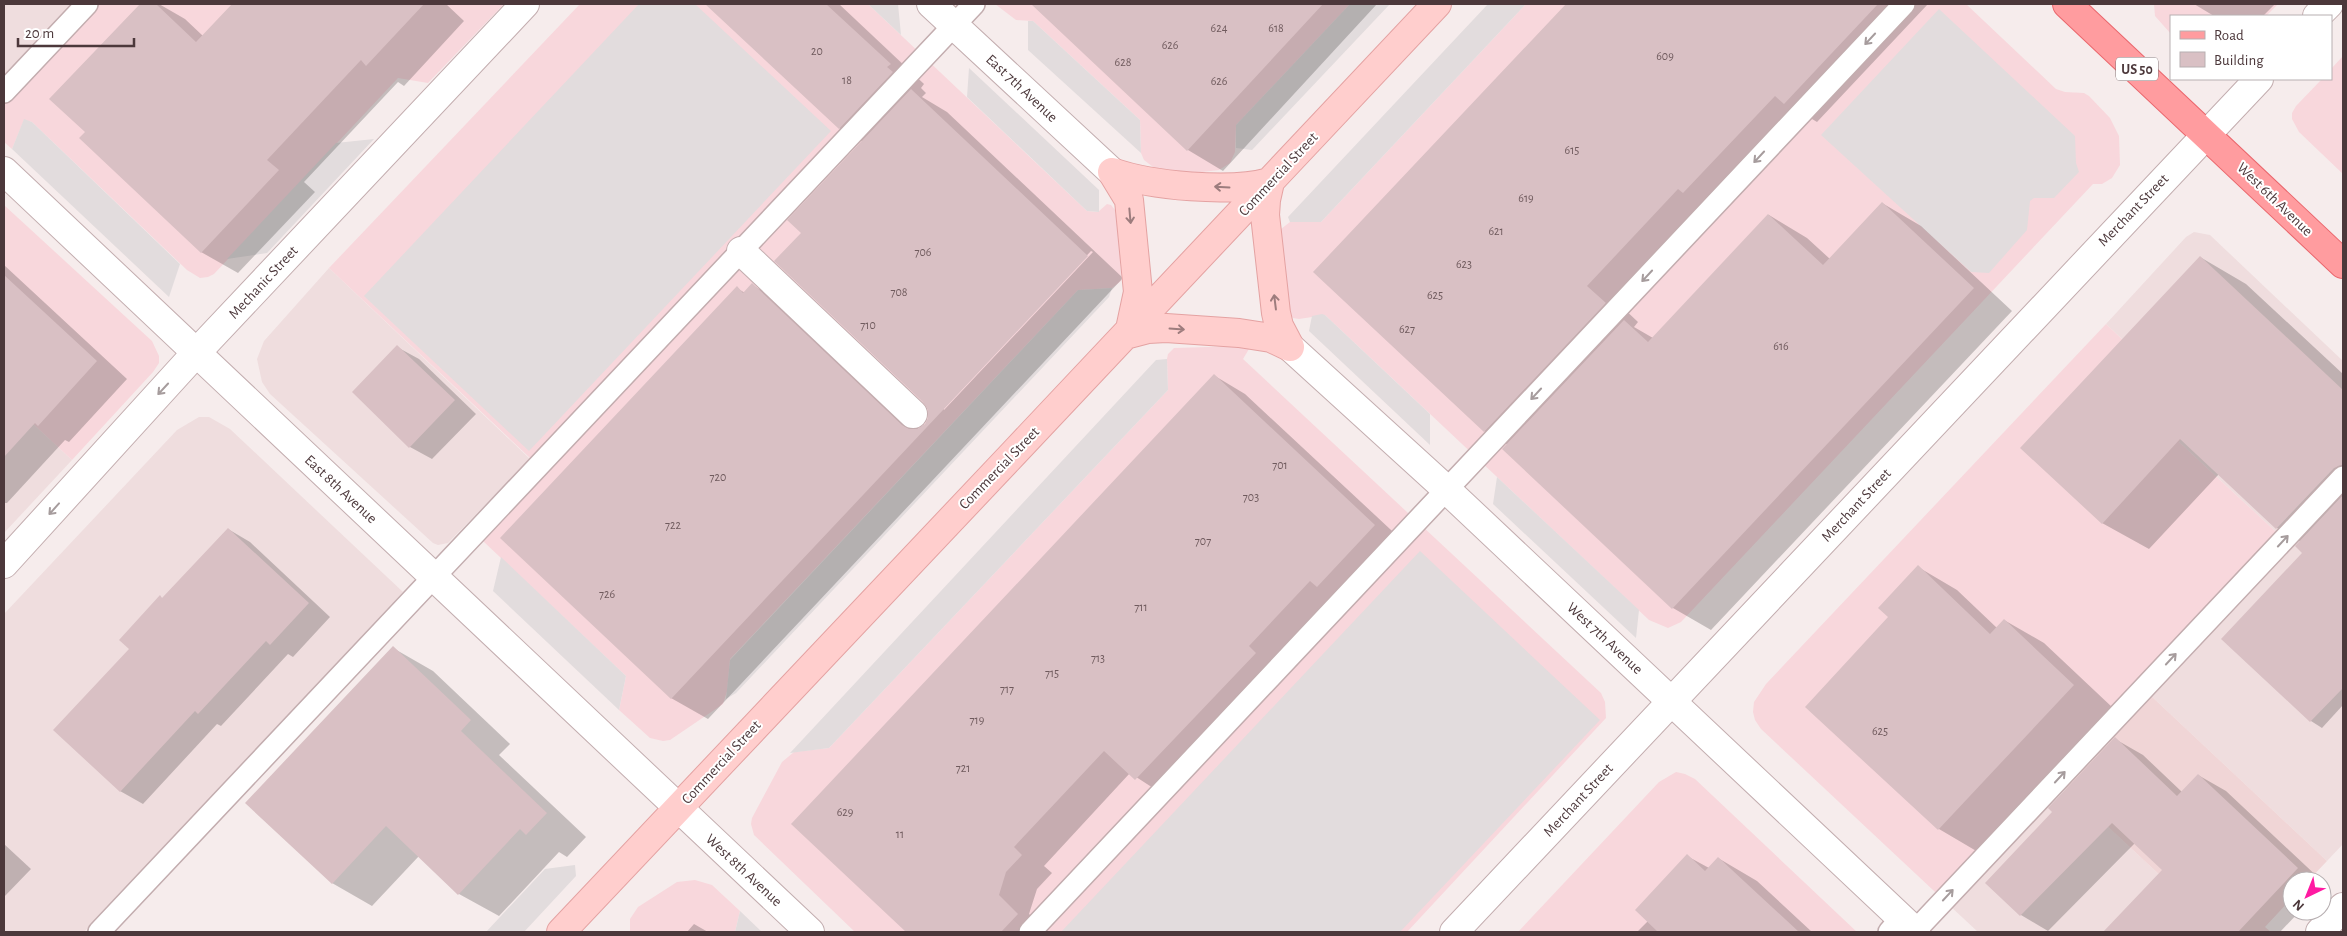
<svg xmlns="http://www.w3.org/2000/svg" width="2347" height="936" font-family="'Alegreya Sans',sans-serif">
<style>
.residential{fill:#efddde}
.commercial{fill:#f8d7dc}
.education{fill:#f0d5d6}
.parking{fill:#e2dcdd}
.shadow{fill:#0003;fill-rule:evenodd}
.building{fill:#d9c0c4}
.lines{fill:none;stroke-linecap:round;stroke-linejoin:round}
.service-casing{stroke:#c3adaf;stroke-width:24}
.pedestrian-casing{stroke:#c3adaf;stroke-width:30}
.minor-casing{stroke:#c3adaf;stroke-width:30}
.tertiary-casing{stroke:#c3adaf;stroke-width:30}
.secondary-casing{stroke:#e4a2a2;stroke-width:30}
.primary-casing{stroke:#ea666c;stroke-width:30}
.service{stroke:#fff;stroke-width:21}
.pedestrian{stroke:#fff;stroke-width:28}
.minor{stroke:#fff;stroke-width:28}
.tertiary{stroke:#fff;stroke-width:28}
.secondary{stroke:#ffcecd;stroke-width:28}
.primary{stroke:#ff9c9f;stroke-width:28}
.oneway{stroke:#a69c9d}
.oneway2{stroke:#9d7c7d}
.labels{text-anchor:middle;stroke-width:4;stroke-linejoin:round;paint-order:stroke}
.number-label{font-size:12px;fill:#6f5a5d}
.shield{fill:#fff;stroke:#827476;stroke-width:1}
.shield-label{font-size:14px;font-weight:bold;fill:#4c383b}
.street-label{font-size:15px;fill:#4c383b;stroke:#fff}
</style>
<rect width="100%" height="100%" fill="#f6ecec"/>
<path class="residential" d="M4 4H79L4 84Z
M2194 232 2210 235 2343 361V844L2327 861 2148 693 2289 544 2178 441 2180 439 2122 339 2106 324 2186 237Z
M329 268 530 459 448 543 438 545 433 543 270 394 262 382 257 359 264 341Z
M4 397 72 460 4 533Z
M199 417H209L230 429 403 592 84 932H4V614L177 430Z
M2062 784 2221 932H1978L1949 905Z"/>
<path class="commercial" d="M79 4H504L428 83 398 78 214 274 208 277 200 278 187 270 32 122 24 120 12 149 4 142V84Z
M580 4H868L1087 211 1098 212 1107 204 1111 205 1115 210 1120 238 1121 281 1112 288 1078 290 730 659 727 691 723 704 670 740 663 741 650 738 619 710 626 676 467 526 530 458 329 268Z
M995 4H1350L1236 125 1235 152 1230 163 1219 170 1177 175 1157 170 1144 160 1141 153 1140 120 1033 21 1016 20Z
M1526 4H1966L2056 89 2065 92 2084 93 2089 96 2110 118 2119 136 2120 165 2112 178 2102 184H2093L1681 622 1668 628 1649 620 1325 315 1299 319 1293 318 1289 314 1279 232 1281 229 1290 222H1321Z
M2154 4H2278L2266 16H2171V34L2155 16Z
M2343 56V174L2299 132 2292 119V113L2296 106 2322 79H2331V69Z
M4 205 152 341 159 356V363L153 372 72 460 4 397Z
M2106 324 2202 415 2179 442 2289 544 1949 905 1761 729 1755 720 1753 712 1754 702 1766 684Z
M1242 346 1249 349 1243 359 1601 693 1605 702 1606 718 1407 932H855L754 835 751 824 752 818 782 762 794 752 829 748 1168 390 1167 359 1168 354 1174 348Z
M1676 772 1685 774 1695 779 1857 932H1518L1659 782Z
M695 880 712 885 740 911 735 932H630V919L638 907 677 882Z"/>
<path class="education" d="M2148 693 2327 861 2308 881H2292V898L2265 927 2271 932H2221L2062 784Z"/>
<path class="parking" d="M639 4H695L831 131 529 451 364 296Z
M868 4H898L901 35Z
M1350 4H1390L1252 150 1236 148V125Z
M1488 4H1526L1321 222H1290L1288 217Z
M1939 9 2075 136 2076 163 2079 172 2054 198H2034L2030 201 2027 230 1989 273 1971 272 1821 135Z
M1028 21H1033L1140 120 1141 153 1028 50Z
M969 68 1099 190V212L1087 211 967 97Z
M24 119 32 122 180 264 169 297 12 149Z
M374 139 267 253 227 259 336 143Z
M1112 288 1109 297 736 693 726 699 730 660 1078 290Z
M1322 314 1325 315 1430 414V445L1309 331 1312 316Z
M1167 359 1168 390 829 748 790 753 1156 360Z
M1497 477 1639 610 1636 638 1493 504Z
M1420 551 1600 720 1400 932H1061Z
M501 557 626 676 619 710 493 591Z
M575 865 576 876 524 932H486L545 869Z
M740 911 762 932H735Z"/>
<path class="shadow" d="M141 4H159L185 19 203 36 233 4H446L464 21 404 86 398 82 304 182 315 192 238 273 201 252 87 132 51 98Z
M707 4H839L924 84 921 88 926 93 922 97 947 112 1123 278 708 719 671 698 737 288 745 293 752 285 789 306 919 429 926 425 929 418V410L802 233 863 142 839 128ZM1091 251 1093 252 944 410 943 408Z
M1032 4H1377L1223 171 1188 150Z
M1567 4H1928L1817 122 1807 116 1620 305 1638 322 1634 327 1653 338 1769 215 1807 238 1830 259 1882 203 1921 226 2012 311 1711 630 1673 608 1508 445 1484 431 1315 272Z
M2194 4H2275L2263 16H2214Z
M2200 257 2246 284 2343 374V705L2322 728 2311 721 2223 638 2304 553 2301 542 2277 528 2219 474 2149 549 2102 523Z
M4 265 127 379 69 442 65 440 7 503H4Z
M397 347 419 359 476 414 432 459 410 447Z
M1215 376 1245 394 1405 543 1167 797 1130 773 1044 866 1052 873 1037 889 1029 914 1048 932H908L793 824Z
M228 529 250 542 330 617 293 657 288 654 221 726 217 724 143 804 120 791 130 649 160 597 163 599Z
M1918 567 1957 590 1997 628 2004 620 2044 643 2113 708 1978 852 1939 829 1807 706 1890 617Z
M393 648 433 671 510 744 499 755 586 837 567 857 559 852 499 916 459 894 419 856 372 906 332 883Z
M2115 739 2143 755 2182 792 2198 775 2226 791 2322 881H2292V911H2300L2280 932H2105L2163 870 2135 843 2048 931 2021 915 1986 883 2054 812Z
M4 844 31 869 4 897Z
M1687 856 1709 868 1718 858 1757 881 1812 932H1637L1648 921Z
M694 924 708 932H687Z"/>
<path class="building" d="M140 4H156L196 42 232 4H424L366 66 361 60 267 160 279 170 201 253 79 138 85 132 49 99Z
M705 4H826L891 64 887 67 893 72 839 129Z
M1031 4H1323L1187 151Z
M1566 4H1878L1784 104 1775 96 1683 193 1678 189 1587 286 1606 303 1484 432 1313 272Z
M911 89 1088 256 671 699 500 538 737 286 743 293 752 283 902 425 909 429H917L925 424 928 418V410L924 403 774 261 801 233 787 220Z
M1882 202 1974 288 1672 609 1502 449 1624 320 1648 342 1768 214 1823 265Z
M2200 256 2343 390V465L2334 468 2276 529 2180 439 2102 524 2020 448Z
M4 275 97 361 38 426 35 423 4 457Z
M397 345 455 400 409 448 352 392Z
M1214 374 1375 525 1317 587 1310 581 1249 646 1256 653 1135 780 1104 751 1014 847 1022 855 1006 872 999 895 1018 914 1001 932H906L791 824Z
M2343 495V688L2310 722 2221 639 2302 553 2295 546Z
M228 528 309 603 270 645 266 641 198 714 195 711 120 792 53 730 129 649 119 640 160 595 162 598Z
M1918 565 1990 634 2004 619 2074 685 1938 830 1805 707 1888 617 1878 608Z
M393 646 471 720 461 731 547 813 526 835 520 829 458 895 386 826 332 884 245 803Z
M2115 737 2177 796 2198 774 2298 868 2238 932H2103L2162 870 2112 823 2020 916 1985 883 2052 812 2048 808Z
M1687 854 1705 871 1718 857 1799 932H1658L1635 910Z"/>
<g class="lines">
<defs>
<path id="service" d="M4 92 87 4
M1915 931 2343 477
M99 932 974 4
M1030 932 1904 4
M1889 932 1901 918"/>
<path id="pedestrian" d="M741 251 913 414"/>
<path id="minor" d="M931 4 1112 172
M4 171 810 932
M1290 347 1446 489 1916 932
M2320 932 2343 907"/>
<path id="tertiary" d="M2317 16 2329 4
M4 564 196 353 525 4
M1454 932 2259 79"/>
<path id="secondary" d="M1112 172 1129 200 1138 292 1129 334 1148 329 1166 328 1239 333 1271 338 1290 347
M1112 172C1151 186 1231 193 1270 182L1266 200 1265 215 1276 313 1279 326 1290 347
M561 932C853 623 1146 314 1437 4"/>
<path id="primary" d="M2067 4 2343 264"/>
</defs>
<use href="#service" class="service-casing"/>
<use href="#pedestrian" class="pedestrian-casing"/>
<use href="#minor" class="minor-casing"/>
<use href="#tertiary" class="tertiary-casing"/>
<use href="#secondary" class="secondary-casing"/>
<use href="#primary" class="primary-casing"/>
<use href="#service" class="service"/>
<use href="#pedestrian" class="pedestrian"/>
<use href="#minor" class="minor"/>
<use href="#tertiary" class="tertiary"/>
<use href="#secondary" class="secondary"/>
<use href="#primary" class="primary"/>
</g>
<defs><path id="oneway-shaft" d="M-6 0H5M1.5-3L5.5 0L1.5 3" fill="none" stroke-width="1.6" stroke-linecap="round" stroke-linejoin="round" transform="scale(1.25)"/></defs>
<g class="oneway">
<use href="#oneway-shaft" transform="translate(1870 39) rotate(133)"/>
<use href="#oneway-shaft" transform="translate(1759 157) rotate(133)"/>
<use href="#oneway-shaft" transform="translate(1647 276) rotate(133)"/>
<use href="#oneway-shaft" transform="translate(163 389) rotate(133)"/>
<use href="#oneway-shaft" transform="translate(1536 394) rotate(133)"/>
<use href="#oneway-shaft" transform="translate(54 509) rotate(132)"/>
<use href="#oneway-shaft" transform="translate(2283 541) rotate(-47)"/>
<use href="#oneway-shaft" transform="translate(2171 659) rotate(-47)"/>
<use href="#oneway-shaft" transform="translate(2060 777) rotate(-47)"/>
<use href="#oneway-shaft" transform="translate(1948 895) rotate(-47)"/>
</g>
<g class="oneway2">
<use href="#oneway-shaft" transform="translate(1222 187) rotate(-177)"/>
<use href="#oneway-shaft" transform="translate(1130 216) rotate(85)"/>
<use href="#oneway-shaft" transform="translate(1275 302) rotate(-97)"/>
<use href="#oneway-shaft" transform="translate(1177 329) rotate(4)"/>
</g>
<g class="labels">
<g class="number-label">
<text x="1219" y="32">624</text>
<text x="1276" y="32">618</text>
<text x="1170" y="49">626</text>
<text x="817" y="55">20</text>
<text x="1665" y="60">609</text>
<text x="1123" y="66">628</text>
<text x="847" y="84">18</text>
<text x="1219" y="85">626</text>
<text x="1572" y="154">615</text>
<text x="1526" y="202">619</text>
<text x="1496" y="235">621</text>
<text x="923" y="256">706</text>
<text x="1464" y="268">623</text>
<text x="899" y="296">708</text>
<text x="1435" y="299">625</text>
<text x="868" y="329">710</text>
<text x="1407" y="333">627</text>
<text x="1781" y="350">616</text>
<text x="1280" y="469">701</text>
<text x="718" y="481">720</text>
<text x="1251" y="501">703</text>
<text x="673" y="529">722</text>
<text x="1203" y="545">707</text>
<text x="607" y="598">726</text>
<text x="1141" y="611">711</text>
<text x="1098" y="662">713</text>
<text x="1052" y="677">715</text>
<text x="1007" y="693">717</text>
<text x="977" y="724">719</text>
<text x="1880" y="735">625</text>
<text x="963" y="772">721</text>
<text x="845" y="816">629</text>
<text x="900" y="838">11</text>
</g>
<rect class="shield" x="2116" y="57.5" width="42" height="23" rx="4"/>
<g class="shield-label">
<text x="2137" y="74">US 50</text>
</g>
<g class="street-label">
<text transform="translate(1022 88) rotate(43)" y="5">East 7th Avenue</text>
<text transform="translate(1278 174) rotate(-47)" y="5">Commercial Street</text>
<text transform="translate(2275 199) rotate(44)" y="5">West 6th Avenue</text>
<text transform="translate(2133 210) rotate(-46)" y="5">Merchant Street</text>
<text transform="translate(263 282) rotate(-47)" y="5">Mechanic Street</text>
<text transform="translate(999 468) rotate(-46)" y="5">Commercial Street</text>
<text transform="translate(341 489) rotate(43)" y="5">East 8th Avenue</text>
<text transform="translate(1856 505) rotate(-47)" y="5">Merchant Street</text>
<text transform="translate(1605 638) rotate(43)" y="5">West 7th Avenue</text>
<text transform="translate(721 762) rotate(-47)" y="5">Commercial Street</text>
<text transform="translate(1578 800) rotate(-47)" y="5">Merchant Street</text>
<text transform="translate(744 870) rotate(43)" y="5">West 8th Avenue</text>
</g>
</g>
<rect width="2347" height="936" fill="none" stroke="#4c383b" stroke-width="10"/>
<rect x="2170" y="15" width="162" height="65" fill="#ffffff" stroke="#b7afb1"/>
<rect x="2180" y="31" width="25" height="8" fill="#ff9c9f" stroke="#b7afb1"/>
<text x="2214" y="40" font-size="15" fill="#4c383b">Road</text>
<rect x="2180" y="52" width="25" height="15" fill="#d9c0c4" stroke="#b7afb1"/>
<text x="2214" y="65" font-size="15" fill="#4c383b">Building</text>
<g transform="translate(2307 896) rotate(223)"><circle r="24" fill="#ffffff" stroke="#b7afb1"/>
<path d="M0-4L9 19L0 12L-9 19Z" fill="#ff1aa2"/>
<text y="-8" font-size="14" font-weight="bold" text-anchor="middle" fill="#4c383b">N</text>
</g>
<path d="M18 38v8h116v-8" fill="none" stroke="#4c383b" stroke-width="2.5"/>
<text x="25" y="38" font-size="15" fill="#4c383b" stroke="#ffffff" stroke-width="4" paint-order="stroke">20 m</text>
</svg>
